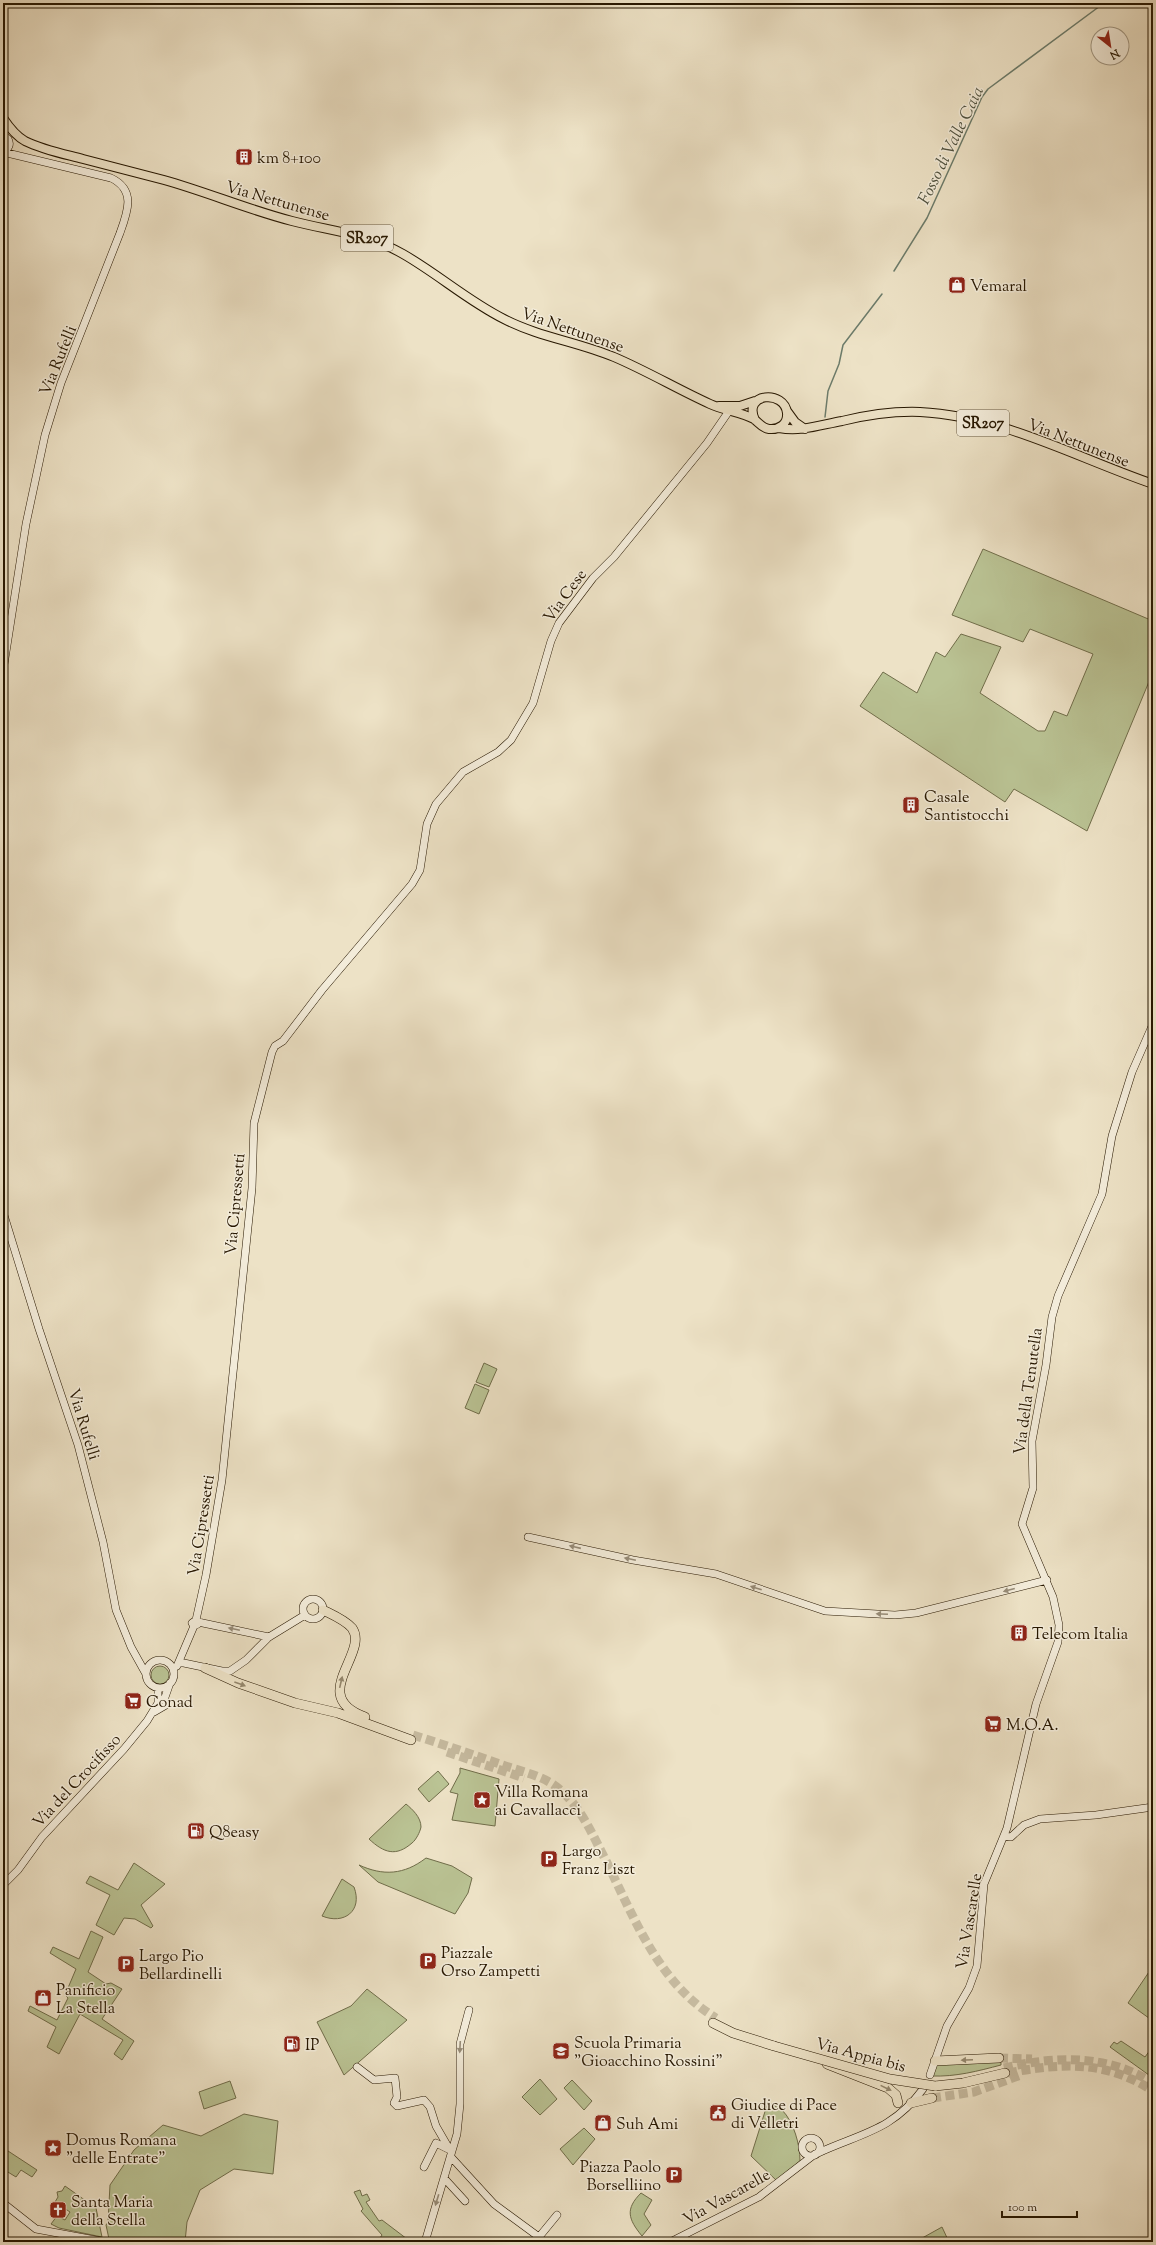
<svg xmlns="http://www.w3.org/2000/svg" width="1156" height="2245" font-family="'Sorts Mill Goudy',serif">
<style>
.green{fill:#bac394;stroke:#706d4a}
.lines{fill:none;stroke-linecap:round;stroke-linejoin:round}
.stream{stroke:#6c7b6a;stroke-width:1.5}
.highway-tunnel{stroke:#c5b99e;stroke-width:9;stroke-dasharray:9 4.5;stroke-linecap:butt}
.secondary-casing{stroke:#271700;stroke-width:8}
.primary-casing{stroke:#271700;stroke-width:10}
.highway-casing{stroke:#271700;stroke-width:10}
.secondary{stroke:#f3ecda;stroke-width:7}
.primary{stroke:#ede2c6;stroke-width:8}
.highway{stroke:#ede2c6;stroke-width:9}
.highway-bridge-casing{stroke:#271700;stroke-width:10;stroke-linecap:butt}
.highway-bridge{stroke:#ede2c6;stroke-width:9}
.oneway{fill:#978c78}
.oneway2{fill:#94876d}
.labels{text-anchor:middle;stroke-width:3;stroke-linejoin:round;paint-order:stroke}
.shield{fill:#f3ecda;stroke:#645741;stroke-width:1}
.shield-label{font-size:15px;font-weight:bold;fill:#271700}
.poi-label{font-size:16px;fill:#271700;stroke:#f3ecda;text-anchor:start}
.street-label{font-size:16px;fill:#271700;stroke:#f3ecda}
.water-label{font-size:17px;font-style:italic;fill:#4f513e;stroke:#f3ecda}
</style>
<rect width="100%" height="100%" fill="#ede2c6"/>
<filter id="stains"><feTurbulence type="fractalNoise" baseFrequency=".005" numOctaves="4"/><feColorMatrix values="0 0 0 0 .2 0 0 0 0 .09 0 0 0 0 .02 0 0 0 .5 -.17"/></filter>
<radialGradient id="worn" r=".72"><stop offset=".6" stop-color="#630" stop-opacity="0"/><stop offset="1" stop-color="#630" stop-opacity=".3"/></radialGradient>
<path class="green" d="M983 549 1153 621V672L1087 831 1014 789 1005 802 860 706 883 672 917 693 936 652 945 657 961 634 1001 647 980 693 1038 731H1045L1054 711 1067 716 1093 654 1030 629 1023 642 952 615Z
M484 1363 497 1369 489 1387 476 1382Z
M475 1384 489 1390 479 1414 465 1408Z
M151 1675a9 9 0 1 1 18 0a9 9 0 1 1-18 0Z
M460 1768 499 1779 495 1826 452 1820 458 1794 450 1792 460 1773Z
M438 1771 449 1784 429 1802 418 1789Z
M406 1804C412 1809 421 1817 421 1827 420 1832 416 1840 412 1843 396 1857 384 1853 369 1839Z
M426 1858 452 1866 472 1878 468 1893 455 1914 378 1882 359 1865C383 1876 404 1875 426 1858Z
M134 1863 165 1884 141 1905 153 1926 151 1928 135 1919 124 1918 114 1935 96 1925 110 1895 86 1883 90 1876 118 1890Z
M342 1879 354 1887C363 1911 344 1925 322 1916Z
M91 1931 103 1937 88 1972 106 1984 111 1983 122 1989 102 2019 134 2041 122 2060 114 2054 123 2040 80 2014 59 2054 47 2047 56 2027 28 2011 30 2006 57 2020 68 1998 65 1995 76 1969 50 1953 53 1947 79 1959Z
M1153 1966V2021L1128 2003Z
M367 1989 407 2020 344 2075 317 2022 351 2006Z
M1121 2041 1145 2057 1153 2046V2078L1110 2047 1114 2042 1117 2044Z
M1001 2062V2065C978 2071 956 2077 931 2076L936 2066 944 2063Z
M540 2079 557 2099 540 2115 522 2097Z
M572 2080 592 2101 584 2110 564 2088Z
M230 2081 236 2098 204 2109 199 2092Z
M768 2102C772 2105 778 2107 782 2110 794 2122 800 2145 800 2161L777 2181 751 2156Z
M244 2114 278 2121 273 2174 234 2169 200 2190 187 2222 185 2242H144L136 2239 132 2242 122 2239 120 2242H113L109 2239 106 2225 108 2222 110 2185 134 2150 163 2125 201 2136Z
M584 2128 595 2139 573 2165 560 2149Z
M5 2149 37 2170 32 2177 21 2170 16 2177 3 2169V2151Z
M65 2186 96 2208 102 2237 59 2228 51 2224 57 2216 65 2220 70 2212 55 2202 58 2197 57 2192 62 2191Z
M360 2190 362 2196 367 2194 370 2200 366 2202 379 2221 382 2220 411 2242H385L380 2238 382 2235 361 2211 363 2209 354 2192Z
M641 2193 652 2200 644 2214 651 2225 642 2236C628 2219 625 2209 641 2193Z
M942 2227 949 2242H915Z"/>
<g class="lines">
<path class="stream" d="M894 271 927 218 982 97 988 89 1104 3
M825 417 828 391 839 364 843 345 882 294"/>
<path class="highway-tunnel" d="M413 1735C442 1744 471 1754 500 1764 519 1771 542 1775 558 1788 578 1804 590 1829 601 1851 632 1911 655 1981 716 2018
M447 1752 524 1778
M999 2058 1032 2059
M1004 2068C1056 2056 1107 2054 1153 2083
M1008 2073C1062 2063 1106 2060 1153 2091
M932 2098 974 2092 1021 2075"/>
<defs>
<path id="secondary" d="M3 135 8 139C11 144 9 149 3 151
M3 152 111 178C136 190 128 211 120 233L61 383 45 435 26 524 3 671
M3 1212 39 1329 78 1445 103 1542 116 1610 131 1647 146 1674
M528 1537 633 1560 716 1574 825 1611 895 1615 916 1613 1047 1580
M303 1609a10 10 0 1 1 20 0a10 10 0 1 1-20 0Z
M196 1620 198 1624 194 1626 192 1623 196 1620 206 1575 222 1480 252 1188 254 1123 272 1052 275 1046 283 1041 322 990 412 884 420 870 427 824 436 804 463 772 498 752 511 740 533 703 551 641 559 623 593 578 614 557 707 443 729 411
M198 1622 269 1637
M146 1674a14 14 0 1 1 28 0a14 14 0 1 1-28 0Z
M179 1662 222 1671H230L246 1660 269 1637 305 1615
M177 1666 194 1626
M164 1700 170 1683
M154 1712 166 1705
M1004 1836 1011 1837 1024 1825 1040 1819 1096 1815 1153 1807
M3 1885 18 1870 42 1837 124 1749 147 1721 158 1703V1689
M357 2067 374 2080 395 2078 397 2097 394 2103 397 2106 424 2100 430 2107 436 2126 447 2145
M930 2075 947 2026 969 1988 977 1966 984 1884 1007 1828 1036 1704 1058 1642 1059 1625 1053 1597 1022 1524 1033 1488 1032 1441 1046 1365 1052 1317 1058 1296 1102 1194 1112 1136 1132 1072 1153 1024
M802 2147a9 9 0 1 1 18 0a9 9 0 1 1-18 0Z
M818 2153C861 2133 892 2131 923 2089
M451 2157 494 2204 539 2237 557 2215
M424 2167 436 2143 448 2149
M444 2178 465 2201
M3 2203 36 2229 106 2242
M425 2242 457 2134 460 2104V2044L469 2010
M670 2242 759 2197 815 2154"/>
<path id="primary" d="M3 118C9 127 16 136 25 141 43 150 64 154 83 159 110 166 137 173 164 180 207 192 249 210 292 221 330 231 369 234 403 254 438 274 468 301 504 319 539 337 578 342 614 357 647 371 677 389 710 404 723 410 741 412 754 419 759 423 762 428 769 429 779 430 788 424 787 413 785 390 742 392 755 420
M719 406H740L755 401
M787 411 795 422 805 429
M779 428C801 432 820 425 842 421 867 415 893 411 920 412 1002 416 1077 458 1153 484"/>
<path id="highway" d="M323 1610C333 1615 345 1620 352 1628 370 1653 307 1696 365 1717
M205 1668 238 1683 295 1703 338 1713 411 1740
M713 2023 733 2033 774 2046
M935 2061 999 2058
M827 2064 888 2088 896 2095 898 2103
M935 2086 963 2083 1005 2073
M911 2103 932 2098"/>
</defs>
<use href="#secondary" class="secondary-casing"/>
<use href="#primary" class="primary-casing"/>
<use href="#highway" class="highway-casing"/>
<use href="#secondary" class="secondary"/>
<use href="#primary" class="primary"/>
<use href="#highway" class="highway"/>
<defs>
<path id="highway-bridge" d="M774 2046 890 2079 935 2086"/>
</defs>
<use href="#highway-bridge" class="highway-bridge-casing"/>
<use href="#highway-bridge" class="highway-bridge"/>
</g>
<defs><path id="oneway-solid" d="M-6-.8H1V-3.2L6.5 0L1 3.2V.8H-6Z"/></defs>
<g class="oneway">
<use href="#oneway-solid" transform="translate(575 1547) rotate(-167)"/>
<use href="#oneway-solid" transform="translate(630 1559) rotate(-168)"/>
<use href="#oneway-solid" transform="translate(756 1588) rotate(-162)"/>
<use href="#oneway-solid" transform="translate(1009 1590) rotate(165)"/>
<use href="#oneway-solid" transform="translate(882 1614) rotate(-177)"/>
<use href="#oneway-solid" transform="translate(234 1629) rotate(-168)"/>
<use href="#oneway-solid" transform="translate(460 2047) rotate(93)"/>
<use href="#oneway-solid" transform="translate(437 2200) rotate(107)"/>
</g>
<g class="oneway2">
<use href="#oneway-solid" transform="translate(341 1682) rotate(-77)"/>
<use href="#oneway-solid" transform="translate(240 1684) rotate(20)"/>
<use href="#oneway-solid" transform="translate(967 2060) rotate(177)"/>
<use href="#oneway-solid" transform="translate(886 2088) rotate(26)"/>
</g>
<defs>
<symbol id="building-square" viewBox="-11 -11 22 22"><rect x="-9" y="-9" width="18" height="18" rx="4" fill="#8f2418" stroke="#f3ecda"/><path d="M-4-6H4V6H1V3H-1V6H-4ZM-2.5-4.3h1.7v1.8h-1.7ZM.8-4.3h1.7v1.8H.8ZM-2.5-1h1.7V.8h-1.7ZM.8-1h1.7V.8H.8Z" fill="#fff"/></symbol>
<symbol id="shop-square" viewBox="-11 -11 22 22"><rect x="-9" y="-9" width="18" height="18" rx="4" fill="#8f2418" stroke="#f3ecda"/><path d="M-5-2.5h2.3a2.7 3.5 0 0 1 5.4 0H5L5.5 6h-11ZM-1.5-2.5h3a1.5 2.3 0 0 0-3 0Z" fill="#fff"/></symbol>
<symbol id="supermarket-square" viewBox="-11 -11 22 22"><rect x="-9" y="-9" width="18" height="18" rx="4" fill="#8f2418" stroke="#f3ecda"/><path d="M-6-5.5h2.5l.6 2H6L4.5 2H-2.5L-4.4-4H-6ZM-1.5 3.2a1.3 1.3 0 1 0 .1 0ZM3 3.2a1.3 1.3 0 1 0 .1 0Z" fill="#fff"/></symbol>
<symbol id="sight-square" viewBox="-11 -11 22 22"><rect x="-9" y="-9" width="18" height="18" rx="4" fill="#8f2418" stroke="#f3ecda"/><path d="M0-6L1.8-2.2L6-1.7L2.9 1.2L3.7 5.4L0 3.3L-3.7 5.4L-2.9 1.2L-6-1.7L-1.8-2.2Z" fill="#fff"/></symbol>
<symbol id="fuel-square" viewBox="-11 -11 22 22"><rect x="-9" y="-9" width="18" height="18" rx="4" fill="#8f2418" stroke="#f3ecda"/><path d="M-5.5-6h7V0h2V4h1.3V-2.5L3-4.5l.8-.8L6-3V5H2.5V1h-1V6h-7ZM-4.2-4.7v3.2H.2V-4.7Z" fill="#fff"/></symbol>
<symbol id="parking-square" viewBox="-11 -11 22 22"><rect x="-9" y="-9" width="18" height="18" rx="4" fill="#8f2418" stroke="#f3ecda"/><path d="M-3.5-5.5H1a3.5 3.5 0 0 1 0 7H-1V5.5H-3.5ZM-1-3.4V-.6H.8a1.4 1.4 0 0 0 0-2.8Z" fill="#fff"/></symbol>
<symbol id="school-square" viewBox="-11 -11 22 22"><rect x="-9" y="-9" width="18" height="18" rx="4" fill="#8f2418" stroke="#f3ecda"/><path d="M0-5L7-2L0 1L-7-2ZM-4 1L0 2.5L4 1V4Q0 6-4 4Z" fill="#fff"/></symbol>
<symbol id="civic-square" viewBox="-11 -11 22 22"><rect x="-9" y="-9" width="18" height="18" rx="4" fill="#8f2418" stroke="#f3ecda"/><path d="M-.6-6.5H3V-4.5H.6V-3L4-1V1h2V6H-6V1h2V-1L-.6-3ZM-1.2 2.5V6h2.4V2.5Z" fill="#fff"/></symbol>
<symbol id="church-square" viewBox="-11 -11 22 22"><rect x="-9" y="-9" width="18" height="18" rx="4" fill="#8f2418" stroke="#f3ecda"/><path d="M-1.2-6h2.4v3.5h3.3v2.4h-3.3V6h-2.4V-.1h-3.3v-2.4h3.3Z" fill="#fff"/></symbol>
</defs>
<g fill-rule="evenodd">
<use href="#building-square" x="234" y="147" width="20" height="20"/>
<use href="#shop-square" x="947" y="275" width="20" height="20"/>
<use href="#building-square" x="901" y="795" width="20" height="20"/>
<use href="#building-square" x="1009" y="1623" width="20" height="20"/>
<use href="#supermarket-square" x="123" y="1691" width="20" height="20"/>
<use href="#supermarket-square" x="983" y="1714" width="20" height="20"/>
<use href="#sight-square" x="472" y="1790" width="20" height="20"/>
<use href="#fuel-square" x="186" y="1821" width="20" height="20"/>
<use href="#parking-square" x="539" y="1849" width="20" height="20"/>
<use href="#parking-square" x="418" y="1951" width="20" height="20"/>
<use href="#parking-square" x="116" y="1954" width="20" height="20"/>
<use href="#shop-square" x="33" y="1988" width="20" height="20"/>
<use href="#fuel-square" x="282" y="2034" width="20" height="20"/>
<use href="#school-square" x="551" y="2041" width="20" height="20"/>
<use href="#civic-square" x="708" y="2103" width="20" height="20"/>
<use href="#shop-square" x="593" y="2113" width="20" height="20"/>
<use href="#sight-square" x="43" y="2138" width="20" height="20"/>
<use href="#parking-square" x="664" y="2165" width="20" height="20"/>
<use href="#church-square" x="48" y="2200" width="20" height="20"/>
</g>
<g class="labels">
<g class="shield">
<rect x="341" y="225" width="52" height="26" rx="3"/>
<rect x="957" y="410" width="52" height="26" rx="3"/>
</g>
<g class="shield-label">
<text x="367" y="243">SR207</text>
<text x="983" y="428">SR207</text>
</g>
<g class="poi-label">
<text x="257" y="163">km 8+100</text>
<text x="970" y="291">Vemaral</text>
<text x="924" y="802">Casale<tspan x="924" dy="18">Santistocchi</tspan></text>
<text x="1032" y="1639">Telecom Italia</text>
<text x="146" y="1707">Conad</text>
<text x="1006" y="1730">M.O.A.</text>
<text x="495" y="1797">Villa Romana<tspan x="495" dy="18">ai Cavallacci</tspan></text>
<text x="209" y="1837">Q8easy</text>
<text x="562" y="1856">Largo<tspan x="562" dy="18">Franz Liszt</tspan></text>
<text x="441" y="1958">Piazzale<tspan x="441" dy="18">Orso Zampetti</tspan></text>
<text x="139" y="1961">Largo Pio<tspan x="139" dy="18">Bellardinelli</tspan></text>
<text x="56" y="1995">Panificio<tspan x="56" dy="18">La Stella</tspan></text>
<text x="574" y="2048">Scuola Primaria<tspan x="574" dy="18">"Gioacchino Rossini"</tspan></text>
<text x="305" y="2050">IP</text>
<text x="731" y="2110">Giudice di Pace<tspan x="731" dy="18">di Velletri</tspan></text>
<text x="616" y="2129">Suh Ami</text>
<text x="66" y="2145">Domus Romana<tspan x="66" dy="18">"delle Entrate"</tspan></text>
<text x="661" y="2172" text-anchor="end">Piazza Paolo<tspan x="661" dy="18">Borselliino</tspan></text>
<text x="71" y="2207">Santa Maria<tspan x="71" dy="18">della Stella</tspan></text>
</g>
<g class="street-label">
<text transform="translate(278 200) rotate(16)" y="6">Via Nettunense</text>
<text transform="translate(573 329) rotate(19)" y="6">Via Nettunense</text>
<text transform="translate(57 360) rotate(-68)" y="6">Via Rufelli</text>
<text transform="translate(1079 442) rotate(21)" y="6">Via Nettunense</text>
<text transform="translate(564 595) rotate(-54)" y="6">Via Cese</text>
<text transform="translate(234 1204) rotate(-85)" y="6">Via Cipressetti</text>
<text transform="translate(1027 1391) rotate(-82)" y="6">Via della Tenutella</text>
<text transform="translate(85 1424) rotate(73)" y="6">Via Rufelli</text>
<text transform="translate(200 1525) rotate(-81)" y="6">Via Cipressetti</text>
<text transform="translate(76 1780) rotate(-47)" y="6">Via del Crocifisso</text>
<text transform="translate(968 1921) rotate(-81)" y="6">Via Vascarelle</text>
<text transform="translate(861 2054) rotate(15)" y="6">Via Appia bis</text>
<text transform="translate(726 2196) rotate(-29)" y="6">Via Vascarelle</text>
</g>
<g class="water-label">
<text transform="translate(950 145) rotate(-64)" y="6">Fosso di Valle Caia</text>
</g>
</g>
<rect width="1156" height="2245" fill="none" stroke="#ede2c6" stroke-width="16"/>
<rect x="4" y="4" width="1148" height="2237" fill="none" stroke="#271700" stroke-width="2"/>
<rect x="8" y="8" width="1140" height="2229" fill="none" stroke="#271700"/>
<g transform="translate(1110 46) rotate(150)"><circle r="19" fill="#f3ecda" stroke="#a19783"/>
<path d="M0-3L7 15L0 10L-7 15Z" fill="#8f2418"/>
<text y="-6" font-size="11" font-weight="bold" text-anchor="middle" fill="#271700">N</text>
</g>
<path d="M1002 2211v6h75v-6" fill="none" stroke="#271700" stroke-width="2"/>
<text x="1008" y="2211" font-size="12" fill="#271700" stroke="#f3ecda" stroke-width="3" paint-order="stroke">100 m</text>
<rect width="100%" height="100%" filter="url(#stains)"/>
<rect width="100%" height="100%" fill="url(#worn)"/>
</svg>
